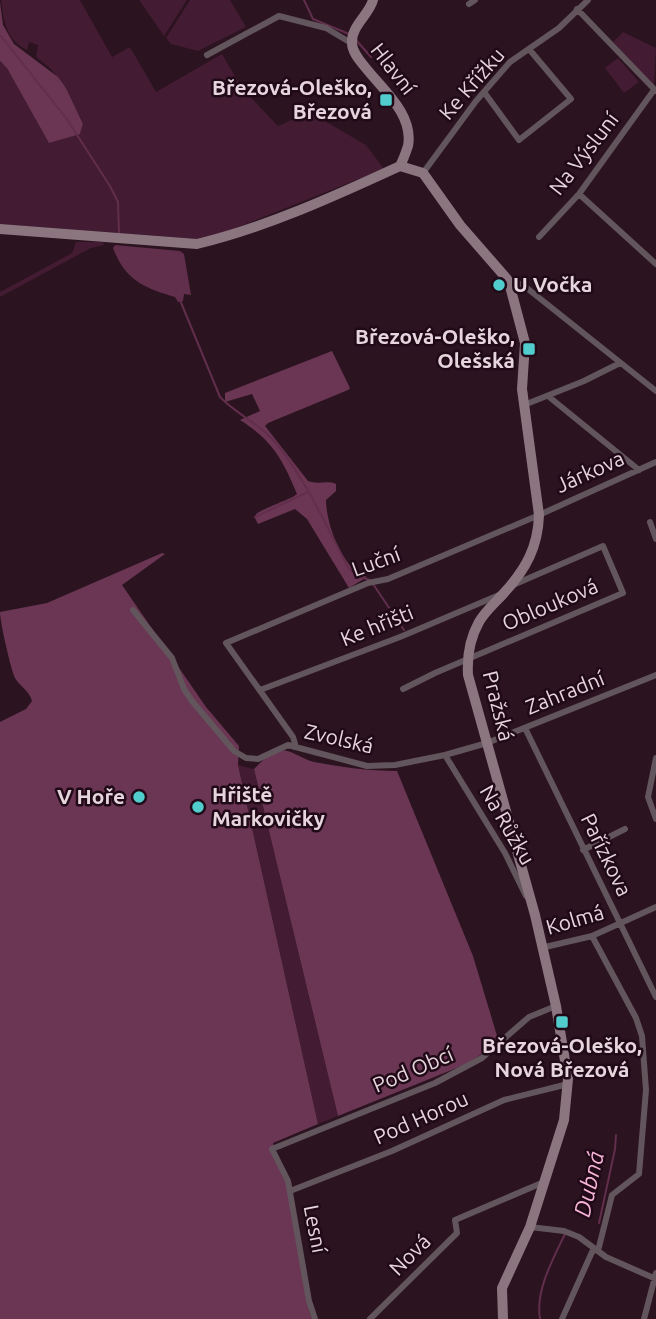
<svg xmlns="http://www.w3.org/2000/svg" width="656" height="1319" font-family="Ubuntu,sans-serif">
<style>
.green{fill:#431b32}
.forest{fill:#6a3653}
.water{fill:#612e4c}
.lines{fill:none;stroke-linecap:round;stroke-linejoin:round}
.stream{stroke:#612e4c;stroke-width:2}
.street{stroke:#62555c;stroke-width:6}
.secondary{stroke:#8b7680;stroke-width:10}
.poi-dot{fill:#52cdce;stroke:#200a17;stroke-width:2.5}
.labels{text-anchor:middle;stroke-width:5;stroke-linejoin:round;paint-order:stroke}
.street-label{font-size:21px;fill:#e6d5dd;stroke:#200a17}
.poi-label{font-size:21px;font-weight:bold;fill:#e6d5dd;stroke:#200a17;text-anchor:end}
.water-label{font-size:23px;font-style:italic;fill:#f7b3d7;stroke:#200a17}
</style>
<rect width="100%" height="100%" fill="#2b1320"/>
<path class="green" d="M1 0H80L112 57 130 47 156 92 222 54 242 88 278 126 309 112 366 145 384 169 213 237 197 239 0 224V61L80 134 83 124 66 88 51 69 36 57 38 45 29 42 27 50C6 40 4 22 1 0Z
M139 0H187L164 36Z
M190 0H230L246 27 198 51 171 44 166 38Z
M623 32 656 48 654 86 613 42Z
M618 58 639 82 624 93 605 68Z
M76 242H103L104 245 91 248 0 297V292L72 253Z
M238 765 254 769 338 1116 318 1124Z"/>
<path class="forest" d="M0 2 3 25 14 44 58 77 66 88 83 124 80 134 49 143 7 68 0 61Z
M332 351 350 388 348 390 268 423 265 426 308 481C318 485 327 480 336 484V491L326 500C326 523 342 570 367 577L349 588 307 519 295 509 258 524 255 518 256 514C266 507 292 499 297 494 283 460 272 440 240 420L260 411 252 394 225 402V393Z
M162 553 165 554 122 585 206 707 239 746 238 765 318 1124 273 1143 286 1182 307 1304 312 1319H0V722L26 709 32 701C29 690 20 687 15 678 11 670 0 622 0 612L47 603Z
M283 750C295 752 303 759 314 762 341 767 369 771 397 771L473 956 498 1039 482 1054 464 1065 338 1116 254 769 265 758Z"/>
<path class="water" d="M115 245 180 251 184 254 191 295 184 294 183 301 178 302 175 297C144 288 125 280 113 248Z"/>
<g class="lines">
<path class="stream" d="M304 0 313 19 349 34
M0 35 66 118 110 186 118 202 119 233
M356 40 371 57
M180 300 220 397C236 414 260 424 275 442 306 479 326 526 349 569L357 576 370 580
M255 517 308 492
M373 584 404 630
M599 1223 615 1149 616 1135
M540 1319C535 1291 553 1259 565 1234"/>
<path class="street" d="M469 4 475 0
M577 9 656 91
M207 55 279 16 326 28 351 43
M484 92 519 140 571 99 529 49
M423 173 476 101 510 62 559 28 588 0
M579 194 656 264
M539 237 579 194 654 90
M507 279 523 285 656 391
M548 396 639 470
M524 405 584 381 620 363
M650 522 656 539
M133 610 172 658 184 689 192 701 234 751 246 758 258 759 288 745 367 766 395 765 445 755 487 743 656 675
M403 689 435 673 623 593 603 546 513 585
M260 690 400 637 499 595
M525 728 656 997
M296 747 293 737 226 643 368 583 388 579 539 515 656 462
M445 755 505 853 526 896
M656 758 648 797 656 819
M583 850 625 829
M541 948 592 936 656 907
M290 1191 392 1151 504 1100 568 1084
M530 1227 564 1231 579 1237 606 1257 656 1279
M315 1319 309 1301 288 1181 272 1149 435 1083 482 1058 529 1017 556 1006
M370 1319 457 1233 455 1220 544 1182
M562 1319 592 1252 599 1247 612 1195 639 1174 646 1090 642 1036 636 1018 592 936
M644 1319 656 1273"/>
<path class="secondary" d="M373 0C369 15 351 26 352 43 352 52 360 61 365 67 382 89 414 114 408 146 406 152 403 160 400 166
M400 166 423 173 460 225 507 279 511 290 525 343 522 389 539 515C538 547 526 569 504 593 496 602 485 611 479 622 470 638 467 658 468 675L535 915 556 1006 568 1079 564 1120 530 1227 502 1288 503 1319
M0 229 197 244C267 227 335 196 400 166"/>
</g>
<g class="poi-dot">
<rect x="379" y="93" width="14" height="14" rx="3.5"/>
<circle cx="499" cy="285" r="7"/>
<rect x="522" y="342" width="14" height="14" rx="3.5"/>
<circle cx="139" cy="797" r="7"/>
<circle cx="198" cy="807" r="7"/>
<rect x="555" y="1015" width="14" height="14" rx="3.5"/>
</g>
<g class="labels">
<g class="street-label">
<text transform="translate(393 69) rotate(52)" y="7">Hlavní</text>
<text transform="translate(472 84) rotate(-49)" y="7">Ke Křížku</text>
<text transform="translate(584 154) rotate(-52)" y="7">Na Výsluní</text>
<text transform="translate(590 472) rotate(-24)" y="7">Járkova</text>
<text transform="translate(376 562) rotate(-20)" y="7">Luční</text>
<text transform="translate(550 605) rotate(-23)" y="7">Oblouková</text>
<text transform="translate(377 626) rotate(-22)" y="7">Ke hřišti</text>
<text transform="translate(565 693) rotate(-22)" y="7">Zahradní</text>
<text transform="translate(498 706) rotate(76)" y="7">Pražská</text>
<text transform="translate(339 739) rotate(13)" y="7">Zvolská</text>
<text transform="translate(507 825) rotate(60)" y="7">Na Růžku</text>
<text transform="translate(606 855) rotate(64)" y="7">Pařízkova</text>
<text transform="translate(575 920) rotate(-16)" y="7">Kolmá</text>
<text transform="translate(413 1070) rotate(-23)" y="7">Pod Obcí</text>
<text transform="translate(421 1118) rotate(-24)" y="7">Pod Horou</text>
<text transform="translate(315 1229) rotate(79)" y="7">Lesní</text>
<text transform="translate(410 1255) rotate(-45)" y="7">Nová</text>
</g>
<g class="poi-label">
<text x="372" y="95">Březová-Oleško,<tspan x="372" dy="24">Březová</tspan></text>
<text x="513" y="292" text-anchor="start">U Vočka</text>
<text x="515" y="344">Březová-Oleško,<tspan x="515" dy="24">Olešská</tspan></text>
<text x="212" y="802" text-anchor="start">Hřiště<tspan x="212" dy="24">Markovičky</tspan></text>
<text x="125" y="804">V Hoře</text>
<text x="562" y="1053" text-anchor="middle">Březová-Oleško,<tspan x="562" dy="24">Nová Březová</tspan></text>
</g>
<g class="water-label">
<text transform="translate(589 1184) rotate(-77)" y="8">Dubná</text>
</g>
</g>
</svg>
